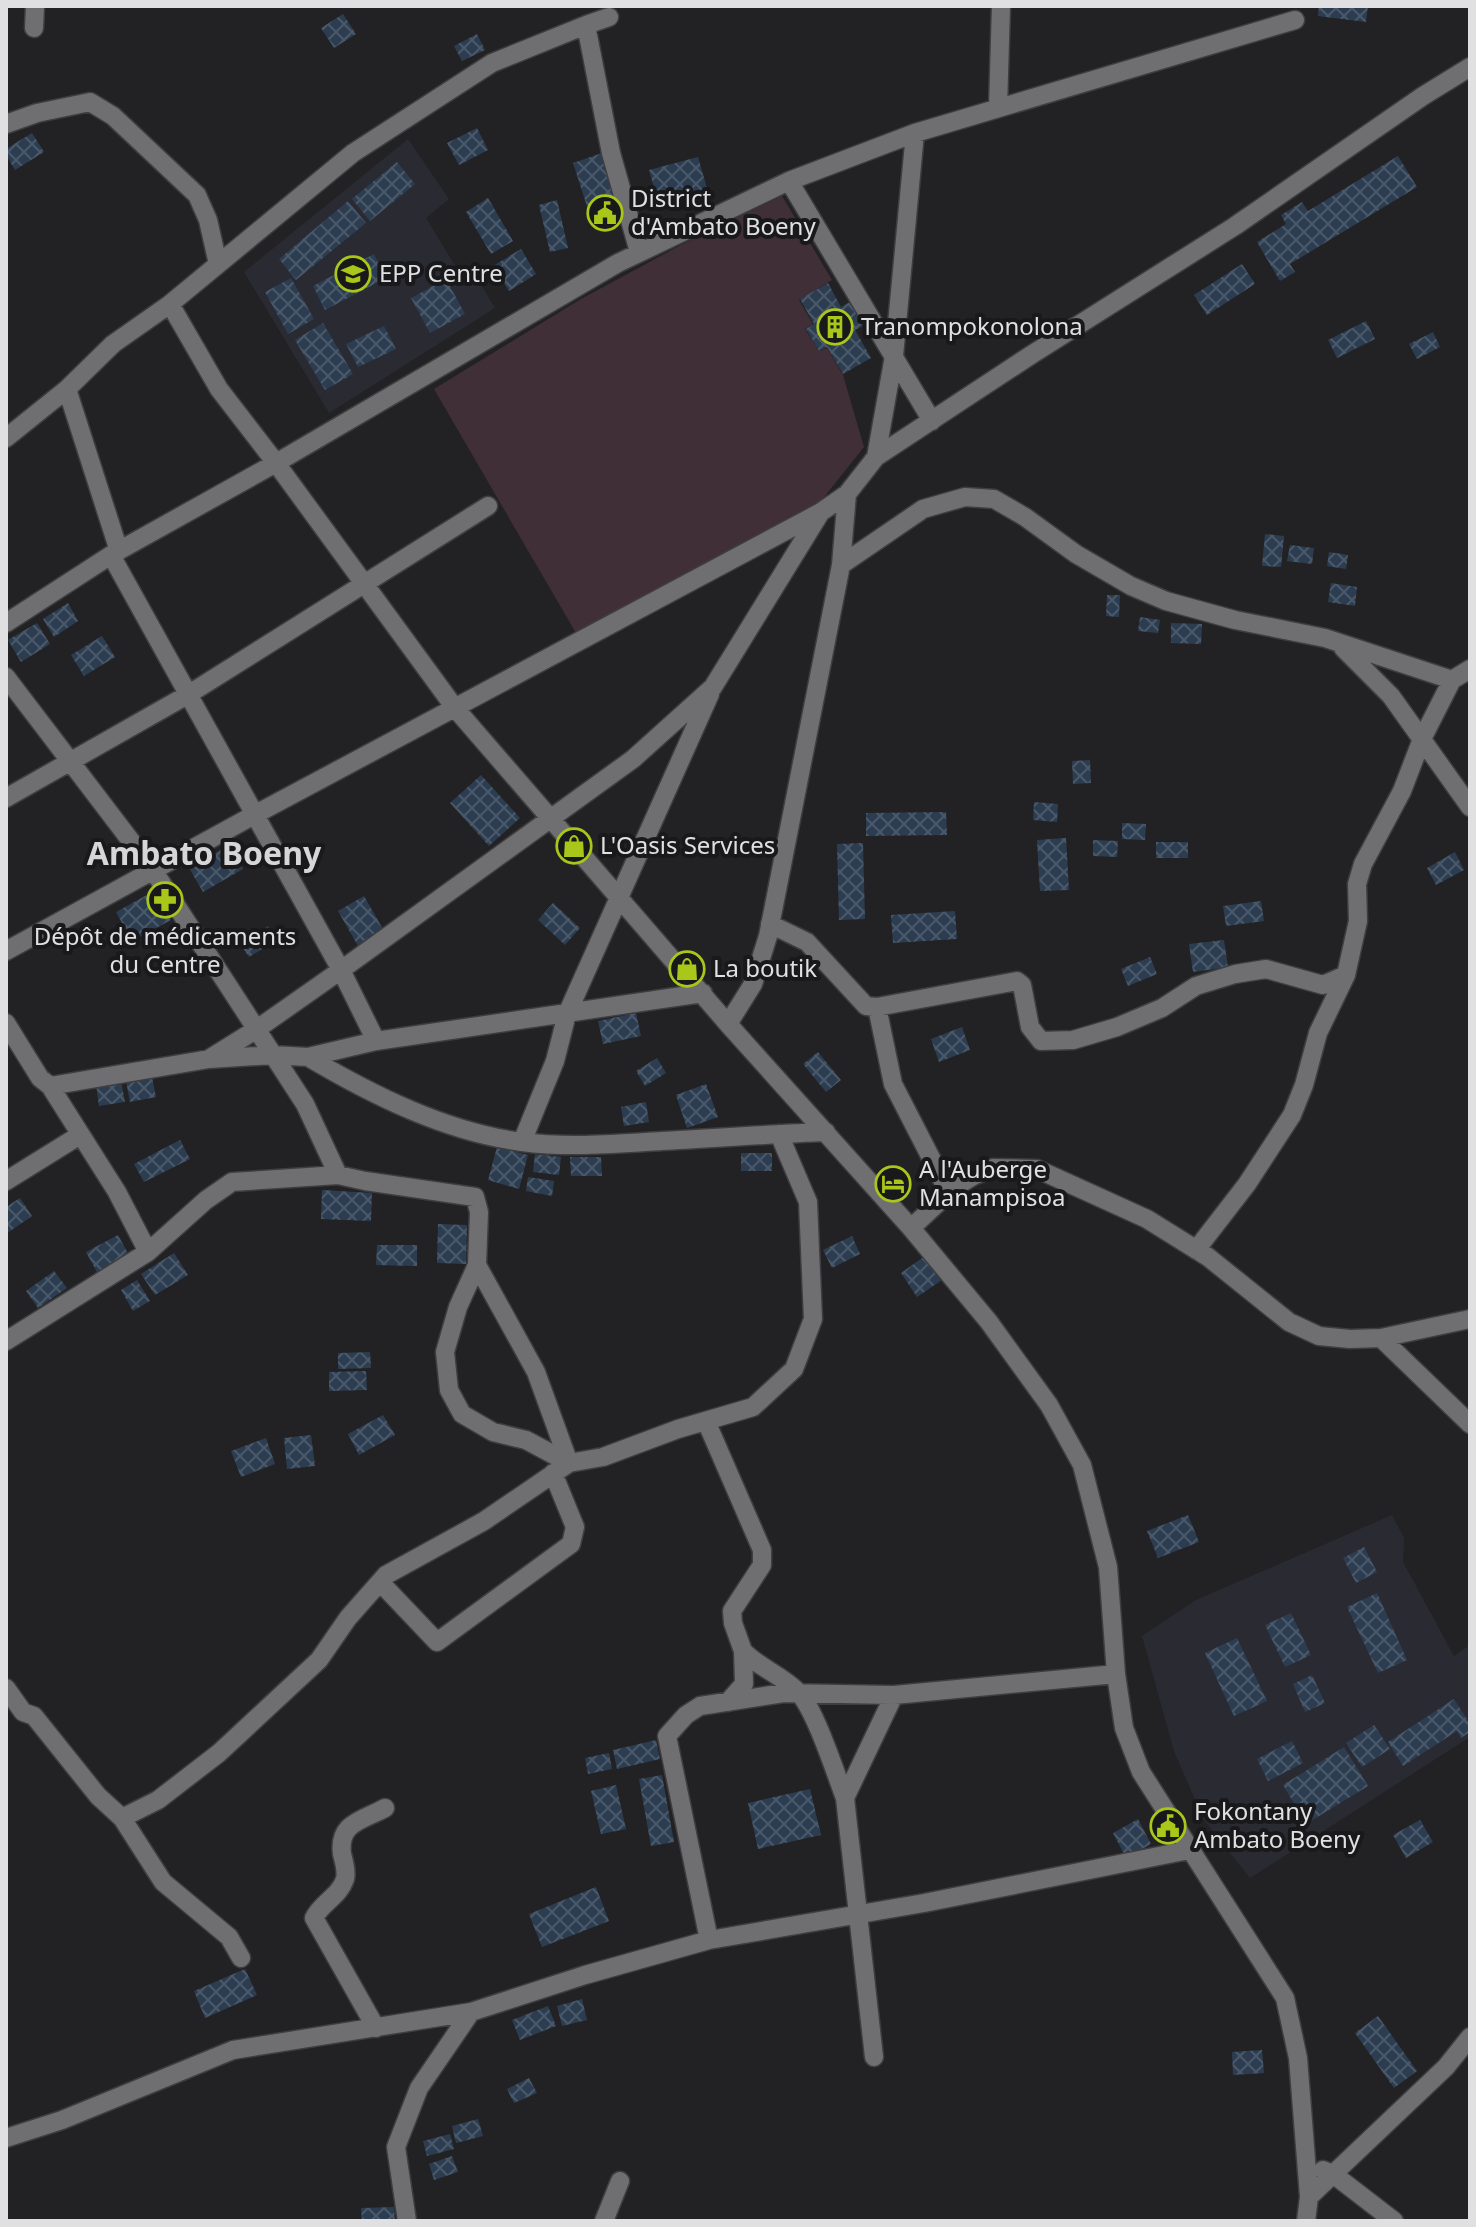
<svg xmlns="http://www.w3.org/2000/svg" width="1476" height="2227" font-family="'Noto Sans',sans-serif">
<style>
.built{fill:#2a2a32}
.park{fill:#402f36}
.building{fill:url(#building-cross-hatch)}
.lines{fill:none;stroke-linecap:round;stroke-linejoin:round}
.minor-casing{stroke:#3e3e40;stroke-width:21}
.minor{stroke:#6f6f72;stroke-width:18}
.labels{text-anchor:middle;stroke-width:8;stroke-linejoin:round;paint-order:stroke}
.poi-label{font-size:24px;fill:#e0e0e2;stroke:#19191b;text-anchor:start}
.district-label{font-size:32px;font-weight:bold;fill:#d6d6d9;stroke:#19191b}
</style>
<defs>
<pattern id="building-cross-hatch" width="8" height="8" patternUnits="userSpaceOnUse" patternTransform="scale(2)"><rect width="8" height="8" fill="#2c3d51"/><path d="M0 0l8 8M0 8l8-8" fill="none" stroke="#4a596a"/></pattern>
</defs>
<rect width="100%" height="100%" fill="#222224"/>
<path class="built" d="M408 139 449 199 426 218 462 277 473 272 495 308 329 413 244 272Z
M1392 1515 1404 1538 1403 1562 1454 1656 1470 1645V1737L1250 1878 1204 1820 1174 1751 1142 1636 1196 1600Z"/>
<path class="park" d="M782 196 832 280 799 300 813 324 805 329 819 351 827 348 843 375 864 447 821 501 576 633 434 389 581 299 681 245Z"/>
<path class="building" d="M1319 6H1368L1366 22 1318 16Z
M343 14 356 34 334 48 321 28Z
M477 34 485 50 462 61 454 46Z
M477 128 488 150 459 165 447 143Z
M32 133 44 152 15 170 6 155V149Z
M602 153 623 218 594 228 573 163Z
M1398 156 1417 187 1290 264 1295 272 1280 281 1257 242 1286 224 1281 215 1302 202 1308 211Z
M698 157 709 195 660 209 649 170Z
M397 162 415 184 370 221 352 199Z
M488 198 513 241 491 254 466 212Z
M557 200 568 248 550 252 539 205Z
M348 201 366 223 296 280 279 259Z
M521 249 536 274 509 291 493 266Z
M374 254 386 278 325 310 313 286Z
M1242 264 1255 284 1207 315 1194 295Z
M291 278 314 319 288 334 265 292Z
M446 279 465 314 430 333 411 298Z
M828 283 841 307 850 302 863 326 855 330 871 358 843 374 827 347 819 351 806 329 814 324 800 299Z
M1366 321 1375 339 1337 358 1328 340Z
M323 323 353 374 325 390 295 340Z
M384 326 396 349 358 367 346 344Z
M1433 332 1440 347 1417 359 1409 344Z
M1265 534 1284 536 1281 567 1262 566Z
M1290 545 1314 548 1312 564 1287 561Z
M1329 552 1348 555 1346 569 1327 566Z
M1331 583 1357 587 1355 606 1328 602Z
M1107 595H1120L1119 617 1106 616Z
M68 603 78 621 54 637 43 619Z
M1140 617 1160 620 1158 633 1138 631Z
M37 623 50 644 21 662 8 640Z
M1171 623 1202 624 1201 644 1171 643Z
M102 636 115 657 84 676 71 655Z
M1090 760 1091 783 1073 784 1072 761Z
M481 775 520 818 489 846 450 803Z
M1034 802 1058 804 1057 822 1033 820Z
M946 812 947 835 866 836V813Z
M1122 823 1146 824 1145 840 1122 839Z
M1066 838 1069 890 1040 891 1037 840Z
M1093 840 1118 841 1117 857 1093 856Z
M1156 842H1188V858H1156Z
M863 843 865 919 839 920 837 844Z
M229 845 243 869 203 892 189 868Z
M1455 852 1464 870 1436 885 1427 868Z
M154 891 171 920 132 941 116 912Z
M364 896 384 931 358 946 338 911Z
M1261 901 1264 921 1226 926 1223 906Z
M553 903 580 928 565 945 538 920Z
M955 911 957 939 893 943 891 915Z
M268 926 277 940 249 957 240 944Z
M1224 940 1228 967 1193 972 1189 944Z
M1150 957 1157 974 1128 986 1121 969Z
M636 1013 641 1036 603 1044 598 1021Z
M962 1027 970 1050 939 1062 931 1039Z
M818 1052 841 1080 826 1092 803 1064Z
M657 1058 666 1073 645 1086 636 1071Z
M152 1077 156 1097 130 1102 126 1081Z
M121 1081 125 1102 99 1106 96 1085Z
M706 1084 718 1117 687 1128 676 1095Z
M646 1102 649 1122 624 1126 621 1107Z
M180 1140 190 1159 144 1182 134 1164Z
M497 1147 528 1155 519 1189 488 1180Z
M741 1153H772V1171H741Z
M535 1154 561 1157 559 1175 533 1172Z
M570 1157H601L602 1176H571Z
M528 1177 554 1181 552 1196 526 1191Z
M322 1190 372 1193 371 1221 321 1219Z
M20 1198 32 1216 6 1234V1207Z
M438 1224 467 1225 466 1264 437 1263Z
M118 1235 131 1259 99 1276 86 1252Z
M852 1236 860 1254 832 1268 823 1250Z
M377 1245H417V1266L376 1265Z
M174 1253 188 1275 155 1295 141 1274Z
M925 1256 942 1280 917 1297 901 1273Z
M54 1271 67 1288 38 1308 26 1291Z
M137 1280 150 1301 133 1311 121 1290Z
M370 1352 371 1368 338 1369V1353Z
M366 1371 367 1390 329 1391V1372Z
M383 1415 395 1435 359 1455 348 1434Z
M311 1435 315 1466 287 1469 284 1438Z
M266 1438 275 1464 241 1477 231 1451Z
M1188 1515 1199 1542 1158 1558 1147 1531Z
M1364 1547 1377 1572 1356 1583 1343 1558Z
M1377 1593 1407 1660 1378 1673 1347 1607Z
M1291 1613 1311 1655 1285 1667 1265 1625Z
M1237 1638 1267 1701 1234 1716 1205 1653Z
M1312 1675 1325 1703 1305 1712 1293 1684Z
M1454 1699 1470 1724V1732L1461 1738 1457 1731 1403 1766 1388 1742Z
M1374 1725 1390 1749 1362 1767 1346 1743Z
M656 1740 660 1759 617 1769 613 1750Z
M1292 1741 1303 1763 1268 1781 1257 1759Z
M1344 1747 1368 1786 1306 1824 1283 1785Z
M609 1753 612 1769 588 1774 585 1758Z
M662 1775 674 1842 651 1846 639 1779Z
M616 1785 626 1829 601 1834 591 1791Z
M810 1789 821 1835 758 1849 748 1803Z
M1138 1819 1151 1844 1126 1858 1113 1833Z
M1420 1820 1433 1842 1406 1858 1393 1835Z
M596 1887 609 1921 542 1947 529 1914Z
M245 1969 257 1995 205 2018 194 1991Z
M582 1999 587 2020 562 2026 557 2006Z
M548 2006 556 2026 520 2040 512 2020Z
M1378 2016 1417 2071 1394 2088 1355 2033Z
M1262 2050 1264 2073 1233 2075 1232 2052Z
M529 2078 537 2093 514 2103 507 2089Z
M478 2119 483 2136 456 2143 452 2126Z
M450 2134 454 2149 427 2156 423 2141Z
M452 2156 458 2172 434 2180 429 2164Z
M394 2207 395 2221H362L361 2208Z"/>
<g class="lines">
<defs>
<path id="minor" d="M586 25 609 17
M34 28 35 6
M998 108 1001 6
M6 124 37 113 90 102 113 116 197 195 208 220 218 264
M789 181 932 421
M170 304 353 153 492 63 586 25 611 153 639 252
M67 389 113 344 170 304 219 389 276 463 455 708 728 1024 911 1228 989 1322 1049 1405 1082 1465 1108 1567 1116 1674 1124 1728 1141 1772 1285 1998 1298 2058 1309 2197 1306 2221
M6 438 67 389 119 551
M876 457 894 356 915 133
M111 555 341 970 376 1041
M841 565 923 509 965 497 994 499 1025 517 1076 554 1131 586 1166 601 1235 620 1325 638 1452 680 1470 669
M6 623 111 555 276 463 618 263 789 181 915 133 1295 20
M1343 648 1391 696 1470 807
M6 677 153 870 305 1104 338 1175
M6 798 189 694 488 506
M770 924 807 942 866 1006 877 1007 1017 981 1022 985 1030 1027 1041 1041 1073 1040 1117 1027 1162 1008 1196 986 1235 974 1266 969 1323 985 1346 975
M6 951 254 815 821 512 847 494 876 457 1031 355 1235 226 1423 96 1470 67
M877 1007 893 1084 949 1193
M6 1023 40 1078 50 1086 209 1059 273 1055 308 1057 376 1041 703 993
M728 1024 753 984 768 936 841 565 847 494
M308 1057C372 1095 446 1132 522 1142 568 1148 615 1144 662 1141 717 1138 771 1134 826 1132
M209 1059 257 1029 341 970 633 759 713 687 819 515
M50 1086 117 1192 148 1252
M522 1142 555 1061 567 1014 710 694
M6 1181 80 1135
M911 1228 955 1187 973 1176 993 1168 1037 1169 1147 1219 1208 1257 1289 1322 1319 1336 1350 1339 1381 1338 1470 1319
M1196 1250 1247 1184 1292 1115 1304 1085 1318 1033 1346 975 1358 921 1357 884 1363 864 1402 791 1422 739 1452 680
M477 1265 536 1372 569 1463
M1381 1338 1470 1424
M6 1341 148 1252 206 1200 232 1182 338 1175 365 1181 475 1197 479 1212 477 1265 458 1307 445 1352 449 1390 462 1414 493 1432 526 1440 569 1463
M706 1421 762 1550V1565L732 1611 733 1623 743 1651 744 1684 728 1702
M380 1582 437 1642 571 1544 575 1527 553 1473
M743 1651C759 1668 784 1676 799 1693 816 1712 835 1772 845 1798
M6 1688 23 1712 34 1716 98 1796 122 1818 158 1800 219 1753 319 1660 348 1618 386 1575 484 1521 569 1463 603 1457 678 1429 753 1407 794 1369 813 1319 808 1202 779 1134
M122 1818 163 1882 229 1937 241 1958
M709 1940 667 1736 686 1715 700 1706 784 1693 894 1695 1116 1674
M376 2028 314 1918C322 1902 339 1897 345 1879 347 1871 344 1862 342 1854 338 1823 361 1821 385 1808
M874 2057 845 1798 894 1695
M6 2138 62 2120 233 2050 471 2012 585 1975 709 1940 924 1903 1189 1850
M1323 2170 1333 2174 1394 2221
M1309 2197 1446 2067 1470 2037
M407 2221 396 2147 419 2088 471 2012
M604 2221 620 2181"/>
</defs>
<use href="#minor" class="minor-casing"/>
<use href="#minor" class="minor"/>
</g>
<defs>
<symbol id="civic-ring" viewBox="-11 -11 22 22"><circle r="9.5" fill="#19191b" stroke="#a9c719" stroke-width="1.5"/><path d="M-.6-6.5H3V-4.5H.6V-3L4-1V1h2V6H-6V1h2V-1L-.6-3ZM-1.2 2.5V6h2.4V2.5Z" fill="#a9c719"/></symbol>
<symbol id="school-ring" viewBox="-11 -11 22 22"><circle r="9.5" fill="#19191b" stroke="#a9c719" stroke-width="1.5"/><path d="M0-5L7-2L0 1L-7-2ZM-4 1L0 2.5L4 1V4Q0 6-4 4Z" fill="#a9c719"/></symbol>
<symbol id="building-ring" viewBox="-11 -11 22 22"><circle r="9.5" fill="#19191b" stroke="#a9c719" stroke-width="1.5"/><path d="M-4-6H4V6H1V3H-1V6H-4ZM-2.5-4.3h1.7v1.8h-1.7ZM.8-4.3h1.7v1.8H.8ZM-2.5-1h1.7V.8h-1.7ZM.8-1h1.7V.8H.8Z" fill="#a9c719"/></symbol>
<symbol id="shop-ring" viewBox="-11 -11 22 22"><circle r="9.5" fill="#19191b" stroke="#a9c719" stroke-width="1.5"/><path d="M-5-2.5h2.3a2.7 3.5 0 0 1 5.4 0H5L5.5 6h-11ZM-1.5-2.5h3a1.5 2.3 0 0 0-3 0Z" fill="#a9c719"/></symbol>
<symbol id="pharmacy-ring" viewBox="-11 -11 22 22"><circle r="9.5" fill="#19191b" stroke="#a9c719" stroke-width="1.5"/><path d="M-2-6h4v4h4v4h-4v4h-4v-4h-4v-4h4Z" fill="#a9c719"/></symbol>
<symbol id="hotel-ring" viewBox="-11 -11 22 22"><circle r="9.5" fill="#19191b" stroke="#a9c719" stroke-width="1.5"/><path d="M-6-4.5h1.5V1H6V5H4.5V3h-9V5H-6ZM-4 0a1.8 1.8 0 1 1 3.6 0ZM.5 0V-2.5h3Q6-2.5 6 0Z" fill="#a9c719"/></symbol>
</defs>
<g fill-rule="evenodd">
<use href="#civic-ring" x="585" y="193" width="40" height="40"/>
<use href="#school-ring" x="333" y="254" width="40" height="40"/>
<use href="#building-ring" x="815" y="307" width="40" height="40"/>
<use href="#shop-ring" x="554" y="826" width="40" height="40"/>
<use href="#pharmacy-ring" x="145" y="880" width="40" height="40"/>
<use href="#shop-ring" x="667" y="949" width="40" height="40"/>
<use href="#hotel-ring" x="873" y="1164" width="40" height="40"/>
<use href="#civic-ring" x="1148" y="1806" width="40" height="40"/>
</g>
<g class="labels">
<g class="poi-label">
<text x="631" y="207">District<tspan x="631" dy="28">d'Ambato Boeny</tspan></text>
<text x="379" y="282">EPP Centre</text>
<text x="861" y="335">Tranompokonolona</text>
<text x="600" y="854">L'Oasis Services</text>
<text x="165" y="945" text-anchor="middle">Dépôt de médicaments<tspan x="165" dy="28">du Centre</tspan></text>
<text x="713" y="977">La boutik</text>
<text x="919" y="1178">A l'Auberge<tspan x="919" dy="28">Manampisoa</tspan></text>
<text x="1194" y="1820">Fokontany<tspan x="1194" dy="28">Ambato Boeny</tspan></text>
</g>
<g class="district-label">
<text x="204" y="865">Ambato Boeny</text>
</g>
</g>
<rect width="1476" height="2227" fill="none" stroke="#e0e0e2" stroke-width="16"/>
</svg>
